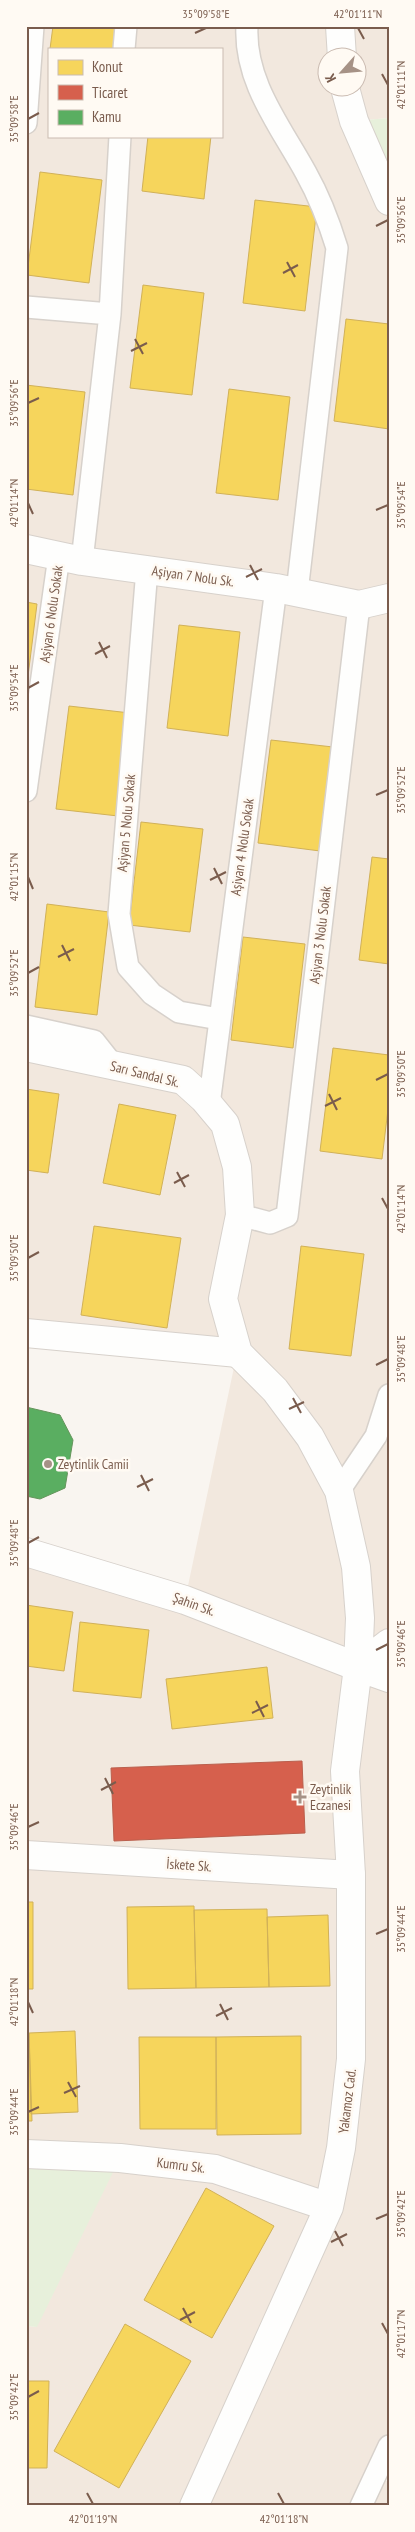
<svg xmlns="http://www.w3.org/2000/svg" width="415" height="2532" font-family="'PT Sans Narrow',sans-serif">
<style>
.residential{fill:#f2e8de;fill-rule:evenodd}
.green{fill:#e7f0db}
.homes{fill:#f6d55c;stroke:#d1b158}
.shops{fill:#d6604d;stroke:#ba5f4d}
.public{fill:#5aae61;stroke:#64955b}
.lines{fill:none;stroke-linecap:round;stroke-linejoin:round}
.service-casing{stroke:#d7d1cb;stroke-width:24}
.minor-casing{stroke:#d7d1cb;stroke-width:30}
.tertiary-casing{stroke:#d7d1cb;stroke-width:30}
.service{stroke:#fefefd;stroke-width:21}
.minor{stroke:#fefefd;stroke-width:28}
.tertiary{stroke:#fefefd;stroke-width:28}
.ticks{fill:none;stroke:#7a5c4d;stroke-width:2}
.poi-dot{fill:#a69286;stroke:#fffaf3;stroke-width:2}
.labels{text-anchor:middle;stroke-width:5;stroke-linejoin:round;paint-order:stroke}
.street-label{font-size:14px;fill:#7a5c4d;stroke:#fffaf3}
.poi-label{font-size:14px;fill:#7a5c4d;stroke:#fffaf3;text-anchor:start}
.neatline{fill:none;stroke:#7a5c4d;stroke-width:2}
.ticks-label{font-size:12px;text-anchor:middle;fill:#7a5c4d}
</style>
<rect width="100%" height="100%" fill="#f9f5f0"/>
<path class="residential" d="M26 26H389V118L354 121 389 201V2446L374 2476 389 2482V2506H26V2326L37 2327 26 2154V1552L185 1600 237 1353 26 1333ZM49 49H221V136H49ZM328 58H358V88H328Z"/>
<path class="green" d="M389 118V201L354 121Z
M26 2154 120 2158 37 2327 26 2326Z"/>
<path class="homes" d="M53 26H115L113 49H50Z
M148 136H211L204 199 142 191Z
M40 172 102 180 89 283 27 275Z
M255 200 317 207 305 311 243 303Z
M143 285 204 293 192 395 130 388Z
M346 319 389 324V429L334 421Z
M26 385 85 392 73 495 26 489Z
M229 389 290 397 278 500 216 493Z
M26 602 37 604 26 692Z
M179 625 240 632 228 736 167 728Z
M69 706 130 713 118 816 56 809Z
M271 740 333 747 320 851 258 843Z
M141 822 203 829 190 932 129 925Z
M372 857 389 859V964L359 960Z
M47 904 109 912 97 1015 35 1007Z
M243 937 305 944 293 1048 231 1040Z
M333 1048 389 1055V1101L382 1159 320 1151Z
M26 1089 59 1094 48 1173 26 1170Z
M119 1104 176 1115 160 1195 103 1183Z
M94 1226 181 1238 167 1328 81 1315Z
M301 1246 364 1254 351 1356 289 1349Z
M26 1605 73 1612 64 1671 26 1666Z
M80 1622 149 1630 141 1698 73 1691Z
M267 1667 273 1718 172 1729 166 1679Z
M26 1902H33V1989H26Z
M194 1906 196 1988 128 1989 127 1907Z
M267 1909 269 1987 196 1988 194 1910Z
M328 1915 330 1986 269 1987 267 1917Z
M75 2031 78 2112 31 2114 29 2033Z
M26 2033H29L32 2121H26Z
M301 2036V2134L217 2135 216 2037Z
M139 2037H216V2129H140Z
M206 2188 274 2226 212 2338 144 2300Z
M125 2324 191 2361 119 2488 54 2451Z
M26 2381H49L47 2468H26Z"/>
<path class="shops" d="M302 1761 305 1833 114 1841 111 1768Z"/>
<path class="public" d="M26 1407 60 1415 73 1440 65 1488 40 1499 26 1496Z"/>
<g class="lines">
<defs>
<path id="service" d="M247 26C244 82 281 127 306 173 320 198 329 222 337 248L297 592
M124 49 126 26
M26 123 33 26
M26 307 110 314
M82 561 110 314 120 136
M147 569 119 914 128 967 152 994 179 1012 219 1019
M26 791 59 556
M26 1026 94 1041 113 1065
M209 1105 276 588
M240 1215 270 1223 287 1216 359 605
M339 1491 376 1436 389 1395
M361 2506 389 2446"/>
<path id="minor" d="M26 549 82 561 276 588 359 605 389 598
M26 1333 238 1353
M26 1552 185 1600 358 1667
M26 1855 351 1875"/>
<path id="tertiary" d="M340 26 342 58
M345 88 354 121 389 201
M26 1047 183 1080 204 1099 225 1124 237 1167 240 1215 223 1299 238 1353 275 1390 310 1437 339 1491 356 1567 360 1618 358 1667 345 1771 351 1875V2059L341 2148 329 2207 194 2506
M358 1667 389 1643
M358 1667 389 1678
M26 2154 120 2158 215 2169 329 2207"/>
</defs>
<use href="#service" class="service-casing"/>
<use href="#minor" class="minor-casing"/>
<use href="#tertiary" class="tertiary-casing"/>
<use href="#service" class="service"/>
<use href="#minor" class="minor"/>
<use href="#tertiary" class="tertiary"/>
</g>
<path class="ticks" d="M358 28 364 39M195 33 206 28M382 74 388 85M28 119 39 113M376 226 388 220M287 262 295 277M283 273 298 265M135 339 143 354M131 351 147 343M28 403 39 398M28 503 33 514M376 510 388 505M250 565 258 580M246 577 262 569M99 642 107 658M95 654 110 646M28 688 39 682M376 795 388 790M214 868 222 884M28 877 33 889M210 880 226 872M62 945 70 961M58 957 74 949M28 973 39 967M376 1080 388 1074M329 1094 337 1110M325 1106 341 1098M177 1172 185 1187M174 1183 189 1175M382 1198 388 1209M28 1258 39 1252M376 1365 388 1359M293 1398 301 1413M289 1409 304 1402M141 1475 149 1491M137 1487 153 1479M28 1543 39 1537M376 1650 388 1644M256 1701 264 1717M252 1713 268 1705M105 1778 113 1794M101 1790 116 1782M28 1827 39 1822M376 1934 388 1929M28 2002 33 2013M220 2004 228 2020M216 2016 232 2008M68 2082 76 2097M64 2093 80 2086M28 2112 39 2107M376 2219 388 2214M335 2231 343 2246M331 2242 347 2234M183 2308 191 2323M180 2320 195 2312M382 2323 388 2334M28 2397 39 2391M87 2493 93 2504M278 2493 284 2504"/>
<g class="poi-dot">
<circle cx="48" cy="1464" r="5"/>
<path d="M297.5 1789.5h5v5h5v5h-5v5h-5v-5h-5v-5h5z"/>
</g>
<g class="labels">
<g class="street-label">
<text transform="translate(193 576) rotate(8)" y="5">Aşiyan 7 Nolu Sk.</text>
<text transform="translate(51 614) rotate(-82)" y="5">Aşiyan 6 Nolu Sokak</text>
<text transform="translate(126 823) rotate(-85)" y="5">Aşiyan 5 Nolu Sokak</text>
<text transform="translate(242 847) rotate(-82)" y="5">Aşiyan 4 Nolu Sokak</text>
<text transform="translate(320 935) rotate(-83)" y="5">Aşiyan 3 Nolu Sokak</text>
<text transform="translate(145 1074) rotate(14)" y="5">Sarı Sandal Sk.</text>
<text transform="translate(194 1604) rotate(20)" y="5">Şahin Sk.</text>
<text transform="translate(189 1865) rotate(4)" y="5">İskete Sk.</text>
<text transform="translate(347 2101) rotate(-83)" y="5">Yakamoz Cad.</text>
<text transform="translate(181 2165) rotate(7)" y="5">Kumru Sk.</text>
</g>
<g class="poi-label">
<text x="58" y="1469">Zeytinlik Camii</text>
<text x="310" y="1794">Zeytinlik<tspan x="310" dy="16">Eczanesi</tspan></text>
</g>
</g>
<rect width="415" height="2532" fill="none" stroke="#fffaf3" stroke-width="55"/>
<rect x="48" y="48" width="175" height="90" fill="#fffaf3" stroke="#cabbb1"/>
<rect x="58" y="60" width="25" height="15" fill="#f6d55c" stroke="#cabbb1"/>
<text x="92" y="72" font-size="15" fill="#7a5c4d">Konut</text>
<rect x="58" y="85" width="25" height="15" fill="#d6604d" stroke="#cabbb1"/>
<text x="92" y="98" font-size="15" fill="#7a5c4d">Ticaret</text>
<rect x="58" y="110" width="25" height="15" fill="#5aae61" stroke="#cabbb1"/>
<text x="92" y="122" font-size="15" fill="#7a5c4d">Kamu</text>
<g transform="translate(342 72) rotate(243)"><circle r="24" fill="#fffaf3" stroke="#cabbb1"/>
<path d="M0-4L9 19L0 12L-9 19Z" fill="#a69286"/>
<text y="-8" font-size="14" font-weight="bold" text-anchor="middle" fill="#7a5c4d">K</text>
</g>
<rect x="28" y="28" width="360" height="2476" class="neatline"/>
<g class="ticks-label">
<text x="206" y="18">35°09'58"E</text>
<text x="358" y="18">42°01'11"N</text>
<text transform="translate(401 85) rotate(-90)" y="4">42°01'11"N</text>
<text transform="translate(14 119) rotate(-90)" y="4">35°09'58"E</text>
<text transform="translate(401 220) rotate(-90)" y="4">35°09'56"E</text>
<text transform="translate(14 403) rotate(-90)" y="4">35°09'56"E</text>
<text transform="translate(14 503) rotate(-90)" y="4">42°01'14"N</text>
<text transform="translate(401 505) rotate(-90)" y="4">35°09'54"E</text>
<text transform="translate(14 688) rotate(-90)" y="4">35°09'54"E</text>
<text transform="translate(401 790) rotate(-90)" y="4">35°09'52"E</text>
<text transform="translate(14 877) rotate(-90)" y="4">42°01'15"N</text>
<text transform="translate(14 973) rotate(-90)" y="4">35°09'52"E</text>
<text transform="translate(401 1074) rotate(-90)" y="4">35°09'50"E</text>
<text transform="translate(401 1209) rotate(-90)" y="4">42°01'14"N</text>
<text transform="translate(14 1258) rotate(-90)" y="4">35°09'50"E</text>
<text transform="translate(401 1359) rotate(-90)" y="4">35°09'48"E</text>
<text transform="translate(14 1543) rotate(-90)" y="4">35°09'48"E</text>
<text transform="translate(401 1644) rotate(-90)" y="4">35°09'46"E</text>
<text transform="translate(14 1827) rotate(-90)" y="4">35°09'46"E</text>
<text transform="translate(401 1929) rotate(-90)" y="4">35°09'44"E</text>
<text transform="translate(14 2002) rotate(-90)" y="4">42°01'18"N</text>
<text transform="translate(14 2112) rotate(-90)" y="4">35°09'44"E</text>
<text transform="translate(401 2214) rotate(-90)" y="4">35°09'42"E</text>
<text transform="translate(401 2334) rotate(-90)" y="4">42°01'17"N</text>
<text transform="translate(14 2397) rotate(-90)" y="4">35°09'42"E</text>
<text x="93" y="2523">42°01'19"N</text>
<text x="284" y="2523">42°01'18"N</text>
</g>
</svg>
